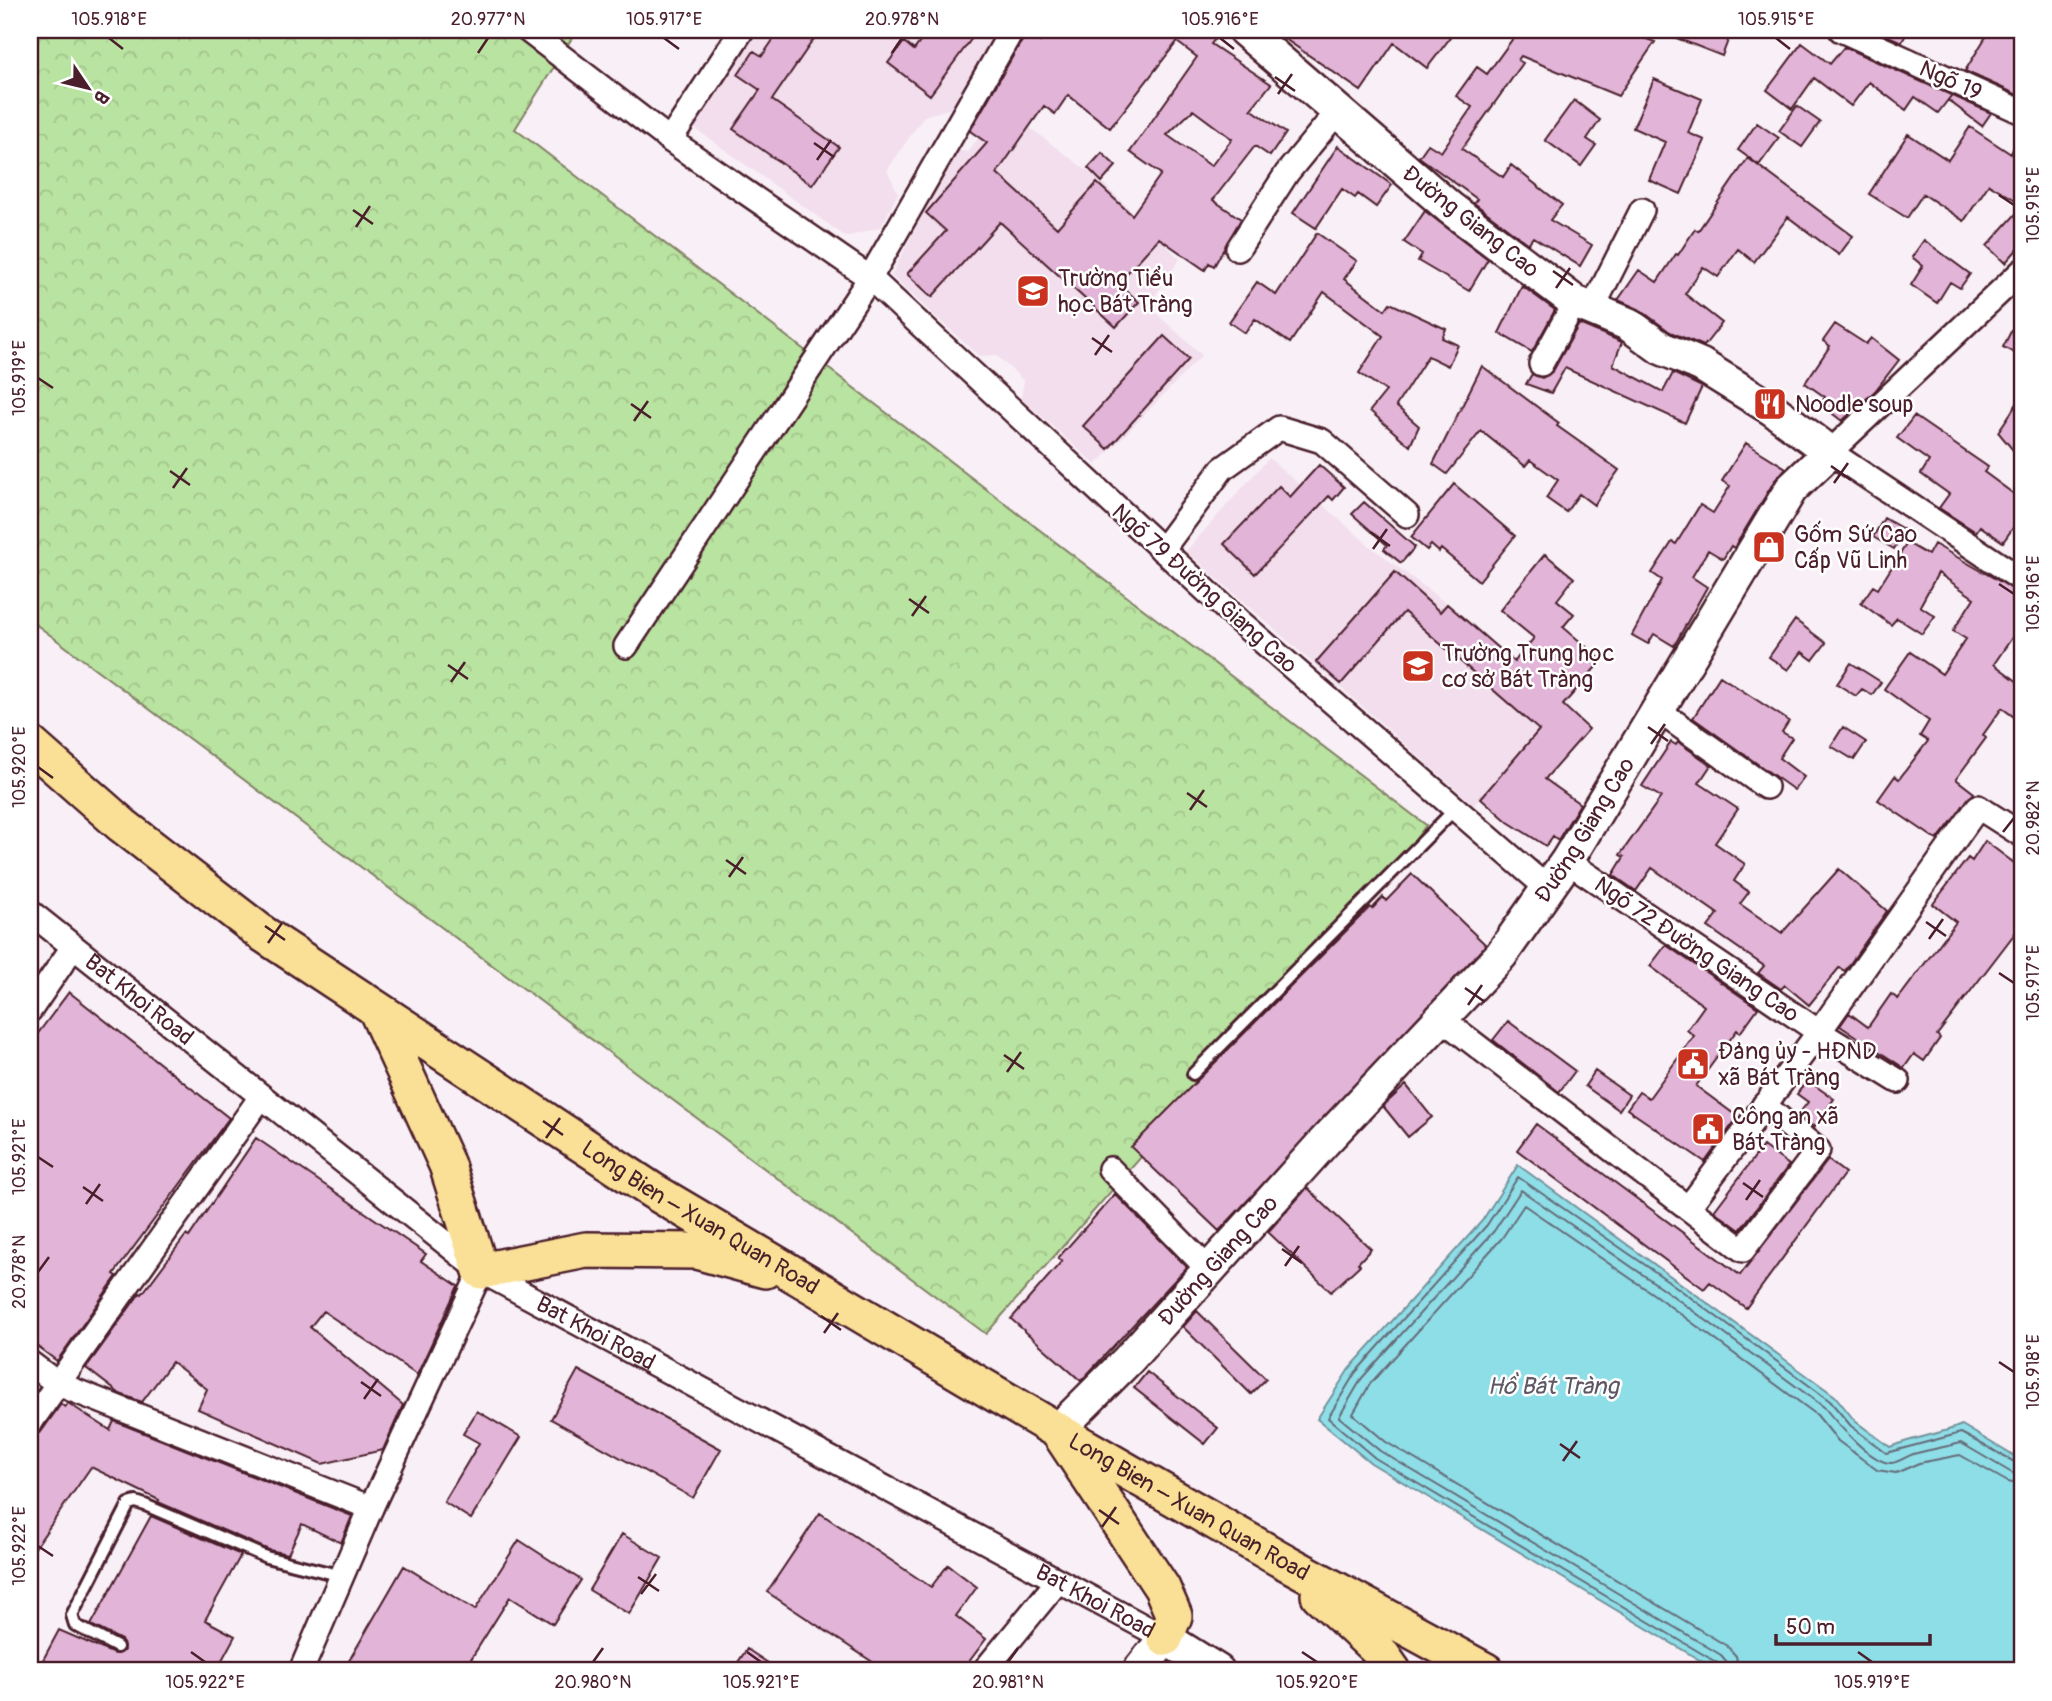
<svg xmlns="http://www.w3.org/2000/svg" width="2052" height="1701" font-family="Pangolin,sans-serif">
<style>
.built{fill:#f2deed}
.forest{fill:url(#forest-crowns);stroke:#828166;stroke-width:2}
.water{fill:#8edee8;stroke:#73929c;stroke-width:2}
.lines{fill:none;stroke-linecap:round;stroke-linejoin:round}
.shore{stroke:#656b77;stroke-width:2}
.building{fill:#e2b4d7;stroke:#4a1f2b;stroke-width:2;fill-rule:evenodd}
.lane-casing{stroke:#4a1f2b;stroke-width:16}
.street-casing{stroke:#4a1f2b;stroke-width:28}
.secondary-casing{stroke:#4a1f2b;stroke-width:37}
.primary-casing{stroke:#4a1f2b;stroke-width:40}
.lane{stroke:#fff;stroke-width:10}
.street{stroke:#fff;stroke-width:23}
.secondary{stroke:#fff;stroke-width:32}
.primary{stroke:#fadf96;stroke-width:35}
.ticks{fill:none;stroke:#4a1f2b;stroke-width:2.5}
.labels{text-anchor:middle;stroke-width:5;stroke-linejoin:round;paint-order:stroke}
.street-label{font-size:23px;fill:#4a1f2b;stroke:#fff}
.poi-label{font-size:23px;fill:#4a1f2b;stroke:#fff;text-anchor:start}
.water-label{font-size:24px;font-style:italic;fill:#5e5864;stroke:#fff}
.neatline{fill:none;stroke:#4a1f2b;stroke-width:2.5}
.ticks-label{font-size:18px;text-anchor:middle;fill:#4a1f2b}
</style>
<defs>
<pattern id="forest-crowns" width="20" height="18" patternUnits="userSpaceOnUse" patternTransform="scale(1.75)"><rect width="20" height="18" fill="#b9e3a0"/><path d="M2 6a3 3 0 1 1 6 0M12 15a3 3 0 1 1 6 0" fill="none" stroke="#a1c28a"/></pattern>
</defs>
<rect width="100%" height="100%" fill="#f9f0f7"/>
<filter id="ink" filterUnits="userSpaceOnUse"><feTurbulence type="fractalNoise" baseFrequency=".0143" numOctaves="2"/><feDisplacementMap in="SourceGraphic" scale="14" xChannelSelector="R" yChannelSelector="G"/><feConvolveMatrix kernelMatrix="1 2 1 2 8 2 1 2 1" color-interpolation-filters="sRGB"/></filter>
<g filter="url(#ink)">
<path class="built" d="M755 30H999L952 108 924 116 887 170 898 193 881 227 846 237 693 127Z
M1029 127 1102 182 1180 259 1148 306 1202 355 1096 465 1021 398 1024 381 996 355 979 356 891 276 956 150 968 152 979 137Z
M1269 458 1370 546 1447 604 1589 729 1508 822 1481 798 1474 805 1186 551Z"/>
<path class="forest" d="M30 30H577L515 129 1426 825 1403 858 986 1334 30 620Z"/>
<path class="water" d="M1518 1165 1835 1396 1855 1421 1890 1447C1914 1437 1938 1435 1962 1425L2022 1461V1671H1718L1371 1463 1317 1419 1349 1369 1482 1221Z"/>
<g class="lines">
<path class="shore" d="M1720 1671 1716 1662 1375 1458 1328 1418 1355 1373 1487 1225 1518 1177 1667 1280 1830 1401 1851 1426 1886 1453 1961 1433 2022 1466
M1729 1671 1727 1662 1721 1655 1380 1451 1339 1417 1362 1378 1494 1231 1521 1190 1662 1288 1824 1407C1836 1422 1871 1464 1892 1463 1901 1462 1909 1454 1917 1453 1932 1449 1946 1447 1961 1443L2012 1473 2022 1475
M1739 1671 1736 1656 1727 1646 1386 1442 1353 1414 1370 1384 1502 1238 1524 1205 1656 1296 1817 1415 1838 1441 1877 1470 1896 1473 1919 1463 1960 1455 2008 1482 2022 1485"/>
</g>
<path class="building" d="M780 30H820L772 100 839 147 812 185 733 129 760 90 738 75 754 51 762 56Z
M929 30H961L972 38 930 95 888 63 904 42 914 50Z
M1050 30H1222L1211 44 1271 84 1251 109 1286 133 1270 156 1255 146 1213 200 1241 219 1214 266 1209 263 1205 270 1159 238 1118 283 1139 302 1116 327 1000 222 932 297 907 274 946 231 926 213 987 143 970 131 1018 47 1028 33 1040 42ZM1177 42 1197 57 1130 152 1161 174 1132 215 1097 183 1057 228 997 173 1044 106 1055 114 1068 95 1110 128ZM1193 110 1232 139 1211 166 1167 135Z
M1272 30H1439L1450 38 1427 68 1394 43 1361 91Z
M1519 30H1622L1655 42 1618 96 1521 56 1518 60 1523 63 1462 149 1503 177 1511 165 1562 205 1550 220 1592 245 1580 266 1533 237 1528 244 1474 203 1477 199 1419 157 1428 144 1441 152 1472 107 1456 96 1477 67 1487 74Z
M1656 30H1732L1722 56Z
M1874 30H1908L1902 42Z
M1990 30H2022V97L1965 71Z
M1802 43 1830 64 1844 47 1991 113 1982 126 1948 100 1951 96 1938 113 1915 97 1906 110 1869 82 1851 106 1814 78 1792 109 1767 90Z
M1654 79 1702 99 1688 133 1705 140 1681 194 1649 180 1665 142 1633 128Z
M1574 100 1600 120 1587 139 1596 145 1581 166 1545 140Z
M1797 106 1820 122 1802 147 1779 131Z
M1757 123 1779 138 1759 165 1738 150Z
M1970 127 2011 154 2022 127V204L1989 184 1964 221 1923 194 1907 218 1869 194 1908 134 1948 160Z
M1338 146 1392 185 1376 207 1358 194 1355 198 1342 189 1316 228 1293 213Z
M1102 153 1116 166 1102 182 1088 168Z
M1748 158 1853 236 1839 255 1788 217 1754 262 1738 249 1718 277 1703 267 1685 294 1722 323 1704 346 1670 332 1639 309 1618 300 1639 270 1657 282 1676 254 1678 255 1695 229 1698 231Z
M2022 207V244L2005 263 1987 246Z
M1425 211 1488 259 1469 291 1418 261 1422 254 1404 242Z
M1317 233 1357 261 1344 279 1385 310 1390 303 1446 329 1442 338 1458 345 1448 366 1428 356 1396 406 1419 426 1410 446 1370 411 1386 391 1359 373 1383 336 1324 292 1290 343 1255 319 1245 333 1229 322 1257 282 1276 295Z
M1924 240 1970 274 1960 288 1950 282 1937 303 1911 285 1923 266 1912 257Z
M1522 286 1555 310 1532 352 1499 333Z
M2022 310V357L2003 347Z
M1579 324 1622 342 1613 365 1663 392 1673 373 1702 387 1685 423 1565 368 1551 393 1526 384 1532 374 1542 378 1553 371Z
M1835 324 1866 344 1871 338 1899 360 1875 391 1842 421 1820 404 1825 397 1805 383 1830 346 1823 341Z
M1164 336 1189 359 1108 449 1083 426Z
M1482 366 1559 423 1557 426 1619 470 1594 505 1579 494 1566 512 1546 498 1558 480 1530 460 1525 466 1481 431 1447 474 1433 464Z
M2022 396V461L1998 432Z
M1914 416 1988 467 1984 472 2022 500V515L2003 542 1980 526 1976 532 1939 508 1949 494 1921 474 1929 461 1897 438Z
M1746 443 1786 468 1775 480 1734 548 1731 546 1723 559 1708 550 1692 577 1707 587 1674 646 1654 634 1648 644 1632 635 1662 580 1652 573 1672 542 1676 544 1700 505 1713 513 1730 486 1722 481Z
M1319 465 1344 487 1333 500 1329 496 1255 574 1224 544 1279 486 1290 497Z
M1454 484 1515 536 1479 581 1441 549 1439 552 1431 545 1427 550 1411 537Z
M1364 502 1415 547 1401 563 1384 549 1387 545 1352 514Z
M1884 518 1905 530 1894 549 1873 537Z
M1907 543 1928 555 1934 544 2022 594V623L1994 664 2022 685V723L2002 708 1983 735 1986 738 1956 779 1974 793 1937 840 1878 800 1895 776 1899 779 1928 741 1920 736 1929 721 1884 689 1910 652 1942 674 1966 639 1953 631 1974 598 1938 573 1920 606 1935 616 1922 634 1897 618 1891 625 1861 603 1873 586 1878 589Z
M1545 554 1574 578 1557 600 1574 614 1563 627 1602 660 1563 705 1589 729 1545 779 1580 804 1558 840 1553 836 1546 846 1508 822 1481 798 1539 730 1404 612 1341 684 1316 662 1395 572 1440 612 1447 604 1514 662 1534 638 1500 610Z
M1795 620 1826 643 1813 660 1802 652 1788 670 1769 657Z
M1851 663 1881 682 1872 695 1862 689 1856 696 1837 684Z
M1720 676 1789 721 1782 732 1792 738 1779 758 1804 777 1794 790 1693 718Z
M1843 727 1866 742 1854 760 1831 746Z
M1671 742 1676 745 1678 742 1711 765 1699 783 1738 809 1715 843 1745 864 1734 881 1749 892 1740 904 1782 933 1839 869 1887 911 1845 971 1839 968 1809 1005 1785 985 1781 989 1758 973 1764 966 1708 927 1718 914 1652 868 1636 891 1613 875 1624 857 1620 855 1661 797 1642 786Z
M1985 841 2022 869V924L1937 1035 1940 1038 1924 1061 1914 1054 1904 1068 1840 1026 1849 1013 1868 1027 1891 994 1898 999 1956 922 1933 904 1968 858 1972 861Z
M1412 874 1486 945 1219 1231 1131 1147 1370 907 1372 909 1383 897 1386 901Z
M1666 945 1758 1008 1740 1033 1737 1030 1696 1086 1738 1117 1705 1162 1627 1109 1639 1092 1649 1098 1694 1036 1687 1030 1704 1006 1650 966Z
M69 992 229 1118 114 1274 117 1276 57 1361 30 1341V1044Z
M1508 1021 1575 1071 1559 1092 1493 1040Z
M1595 1071 1629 1095 1619 1110 1585 1086Z
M1807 1080 1834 1099 1814 1127 1798 1115 1808 1102 1797 1094Z
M1406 1085 1432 1117 1408 1137 1383 1106Z
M1536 1124 1740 1275 1828 1160 1845 1173 1746 1308 1710 1282 1704 1289 1517 1150Z
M256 1138 426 1254 421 1261 458 1286 417 1375 323 1311 310 1327 403 1405 383 1450 322 1464 198 1409 207 1389 172 1362 142 1402 120 1394 86 1368 140 1293 142 1294 186 1235 189 1237Z
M1763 1146 1789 1165 1740 1230 1714 1211Z
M1307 1188 1371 1249 1358 1263 1360 1265 1331 1292 1268 1232Z
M1115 1194 1187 1267 1081 1381 1011 1319 1062 1261 1058 1258Z
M1197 1311 1266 1379 1251 1394 1183 1327Z
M578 1370 721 1449 693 1498 551 1419Z
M1147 1372 1218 1428 1205 1444 1134 1388Z
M68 1403 110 1430 114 1421 352 1516 341 1543 302 1524 288 1554 269 1550 158 1502 159 1500 91 1467 30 1555V1437L41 1432 61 1404 65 1407Z
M477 1411 521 1437 471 1519 444 1502 479 1443 463 1434Z
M820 1513 931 1587 948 1565 977 1587 956 1616 986 1639 962 1671H868L874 1663 767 1592Z
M151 1516 241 1555 205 1620 235 1636 216 1671H37L59 1630 114 1654 124 1651 121 1640 91 1625Z
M622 1534 662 1558 629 1614 589 1590Z
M519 1540 581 1580 553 1624 510 1597 471 1659 491 1671H343L404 1566 475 1610Z
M747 1649 780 1671H732Z"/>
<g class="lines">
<defs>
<path id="lane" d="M1193 1074 1455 809
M117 1647 75 1625 72 1615 129 1504 136 1502 145 1505 266 1557 342 1576"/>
<g id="street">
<path d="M527 30 670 140 870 278 1239 621 1547 888"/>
<path d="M1841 30 2022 112"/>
<path d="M670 140 742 30"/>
<path d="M1238 249 1287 173 1337 112"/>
<path d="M2022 271 1830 452 2022 580"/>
<path d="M1592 309 1642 210"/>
<path d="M1541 364 1575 302"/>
<path d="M1162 550 1222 469 1279 428 1322 441 1407 515"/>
<path d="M626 646 870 278 1012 30"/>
<path d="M1656 709 1766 787"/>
<path d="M1567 861 1819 1032 1898 1081"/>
<path id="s1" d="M30 912 481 1271 1165 1638"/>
<path d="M30 1010 73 947"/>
<path d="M1442 1019 1688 1208 1819 1032 1978 807 2022 835"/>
<path d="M1110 1169 1209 1270"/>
<path d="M1688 1208 1743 1250 1818 1150 1764 1105"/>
<path d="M30 1363 58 1384 371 1508"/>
<path d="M30 1423 261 1097"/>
<path d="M301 1671 371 1508 481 1271"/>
<path d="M984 1671 1058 1581"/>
</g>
<g id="secondary">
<path id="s2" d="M1058 1430 1128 1360 1324 1142 1501 955 1567 861 1791 489 1830 452 1772 409 1701 365 1661 348 1628 324 1575 302 1450 208 1244 30"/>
<path d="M1139 1671 1165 1638 1218 1671"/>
</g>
<g id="primary">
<path id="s3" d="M30 744 122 825 263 934 653 1191 1075 1441 1280 1559 1486 1671"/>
<path d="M376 1009 447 1165 481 1271 586 1250 696 1251 765 1270"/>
<path d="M1061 1435 1162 1588 1174 1616 1165 1638"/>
<path d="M1319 1595 1379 1651 1393 1671"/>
</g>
</defs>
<use href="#lane" class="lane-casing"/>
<use href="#street" class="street-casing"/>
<use href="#secondary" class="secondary-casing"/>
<use href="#primary" class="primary-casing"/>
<use href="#lane" class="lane"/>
<use href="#street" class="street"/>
<use href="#secondary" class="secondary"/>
<use href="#primary" class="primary"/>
</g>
</g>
<path class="ticks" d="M109 38 123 49M664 38 679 49M1220 38 1234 49M1776 38 1790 49M478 53 488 38M892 53 902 38M1275 77 1295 91M1278 94 1292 74M814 143 834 157M817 160 831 140M1999 195 2014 205M353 210 373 224M356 227 370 206M1553 271 1573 285M1556 288 1570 268M1092 338 1112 352M1095 355 1109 335M38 378 53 388M631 404 651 418M634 421 648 401M1831 466 1851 480M170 471 190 485M1834 483 1848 463M173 488 187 468M1370 532 1390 546M1373 549 1387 529M1999 584 2014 594M909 599 929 613M912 616 926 596M448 665 468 679M451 682 465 662M1648 727 1668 741M1651 744 1665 724M38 767 53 778M1187 793 1207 807M1190 810 1204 790M2003 832 2014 818M726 860 746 874M729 877 743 857M1926 922 1946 936M265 926 285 940M1929 939 1943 919M268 943 282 923M1999 973 2014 983M1465 988 1485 1002M1468 1005 1482 985M1004 1055 1024 1069M1007 1072 1021 1052M543 1121 563 1135M546 1138 560 1118M38 1157 53 1167M1743 1183 1763 1197M83 1187 103 1201M1746 1200 1760 1180M86 1204 100 1184M1282 1249 1302 1263M1285 1266 1299 1246M38 1272 49 1257M821 1316 841 1330M824 1333 838 1313M1999 1362 2014 1372M361 1382 381 1396M364 1399 378 1379M1560 1444 1580 1458M1563 1461 1577 1441M1099 1510 1119 1524M1102 1527 1116 1507M38 1546 53 1556M638 1577 659 1591M641 1594 656 1574M191 1652 205 1662M747 1652 761 1662M1302 1652 1317 1662M1858 1652 1872 1662M593 1662 603 1648M1008 1662 1018 1648"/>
<defs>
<symbol id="school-square" viewBox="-11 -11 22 22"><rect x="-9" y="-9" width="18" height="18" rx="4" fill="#c8321e" stroke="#fff"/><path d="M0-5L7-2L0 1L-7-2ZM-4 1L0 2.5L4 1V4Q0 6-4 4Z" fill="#fff"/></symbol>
<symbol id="restaurant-square" viewBox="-11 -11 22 22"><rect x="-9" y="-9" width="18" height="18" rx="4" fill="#c8321e" stroke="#fff"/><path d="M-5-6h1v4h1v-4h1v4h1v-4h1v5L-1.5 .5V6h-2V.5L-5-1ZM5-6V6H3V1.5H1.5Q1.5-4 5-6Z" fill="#fff"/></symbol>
<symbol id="shop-square" viewBox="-11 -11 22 22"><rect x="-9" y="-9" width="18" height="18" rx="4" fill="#c8321e" stroke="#fff"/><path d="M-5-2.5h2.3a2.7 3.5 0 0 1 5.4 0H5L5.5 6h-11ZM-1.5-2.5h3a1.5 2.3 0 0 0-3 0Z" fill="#fff"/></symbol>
<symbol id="civic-square" viewBox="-11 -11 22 22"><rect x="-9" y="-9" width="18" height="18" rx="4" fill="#c8321e" stroke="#fff"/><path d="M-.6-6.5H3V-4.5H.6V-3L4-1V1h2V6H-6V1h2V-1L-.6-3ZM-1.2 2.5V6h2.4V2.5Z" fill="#fff"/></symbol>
</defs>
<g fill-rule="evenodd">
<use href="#school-square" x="1014" y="272" width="38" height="38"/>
<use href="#restaurant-square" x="1751" y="385" width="38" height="38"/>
<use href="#shop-square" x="1750" y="528" width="38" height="38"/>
<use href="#school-square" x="1399" y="647" width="38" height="38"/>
<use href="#civic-square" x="1674" y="1045" width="38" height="38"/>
<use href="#civic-square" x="1689" y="1110" width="38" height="38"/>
</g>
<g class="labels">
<g class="street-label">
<text transform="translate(1951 80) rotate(24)" y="8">Ngõ 19</text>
<text transform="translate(1471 221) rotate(38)" y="8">Đường Giang Cao</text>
<text transform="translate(1205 588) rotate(42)" y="8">Ngõ 79 Đường Giang Cao</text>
<text dy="8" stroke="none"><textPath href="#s2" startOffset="800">Đường Giang Cao</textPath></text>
<text transform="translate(1697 949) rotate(34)" y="8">Ngõ 72 Đường Giang Cao</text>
<text dy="8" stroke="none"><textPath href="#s1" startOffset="140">Bat Khoi Road</textPath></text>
<text dy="8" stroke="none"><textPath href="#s3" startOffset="822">Long Bien – Xuan Quan Road</textPath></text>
<text dy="8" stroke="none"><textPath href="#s2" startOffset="233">Đường Giang Cao</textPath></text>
<text dy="8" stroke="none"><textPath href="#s1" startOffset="707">Bat Khoi Road</textPath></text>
<text dy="8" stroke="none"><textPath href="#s3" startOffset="1390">Long Bien – Xuan Quan Road</textPath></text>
<text dy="8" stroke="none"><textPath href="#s1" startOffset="1274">Bat Khoi Road</textPath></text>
</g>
<g class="poi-label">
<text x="1058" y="286">Trường Tiểu<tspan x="1058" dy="26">học Bát Tràng</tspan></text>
<text x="1795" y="412">Noodle soup</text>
<text x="1794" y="542">Gốm Sứ Cao<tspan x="1794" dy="26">Cấp Vũ Linh</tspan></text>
<text x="1442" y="661">Trường Trung học<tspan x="1442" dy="26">cơ sở Bát Tràng</tspan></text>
<text x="1718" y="1059">Đảng ủy - HĐND<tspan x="1718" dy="26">xã Bát Tràng</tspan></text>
<text x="1732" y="1124">Công an xã<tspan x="1732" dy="26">Bát Tràng</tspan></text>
</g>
<g class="water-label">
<text x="1553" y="1394">Hồ Bát Tràng</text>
</g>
</g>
<rect width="2052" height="1701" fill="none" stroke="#fff" stroke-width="77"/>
<g transform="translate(88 88) rotate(125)" stroke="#ffffff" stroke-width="5" paint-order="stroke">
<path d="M0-5L12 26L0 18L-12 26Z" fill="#4a1f2b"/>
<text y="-10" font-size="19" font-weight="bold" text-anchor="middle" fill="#4a1f2b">B</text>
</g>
<path d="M1776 1634v10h154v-10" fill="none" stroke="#4a1f2b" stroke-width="3.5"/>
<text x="1786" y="1634" font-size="21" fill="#4a1f2b" stroke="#ffffff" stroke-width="5" paint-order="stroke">50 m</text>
<rect x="38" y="38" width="1976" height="1624" class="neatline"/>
<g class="ticks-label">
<text x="109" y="25">105.918°E</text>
<text x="488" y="25">20.977°N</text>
<text x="664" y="25">105.917°E</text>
<text x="902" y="25">20.978°N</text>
<text x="1220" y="25">105.916°E</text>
<text x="1776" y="25">105.915°E</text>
<text transform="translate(2033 205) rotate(-90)" y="6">105.915°E</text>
<text transform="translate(19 378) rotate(-90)" y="6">105.919°E</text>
<text transform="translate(2033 594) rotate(-90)" y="6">105.916°E</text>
<text transform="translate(19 767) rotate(-90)" y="6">105.920°E</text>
<text transform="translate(2033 818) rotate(-90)" y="6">20.982°N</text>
<text transform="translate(2033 983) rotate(-90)" y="6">105.917°E</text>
<text transform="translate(19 1157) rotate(-90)" y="6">105.921°E</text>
<text transform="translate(19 1272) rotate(-90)" y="6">20.978°N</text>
<text transform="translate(2033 1372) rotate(-90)" y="6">105.918°E</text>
<text transform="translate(19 1546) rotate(-90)" y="6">105.922°E</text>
<text x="205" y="1688">105.922°E</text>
<text x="593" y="1688">20.980°N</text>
<text x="761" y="1688">105.921°E</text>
<text x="1008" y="1688">20.981°N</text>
<text x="1317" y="1688">105.920°E</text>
<text x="1872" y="1688">105.919°E</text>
</g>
</svg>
